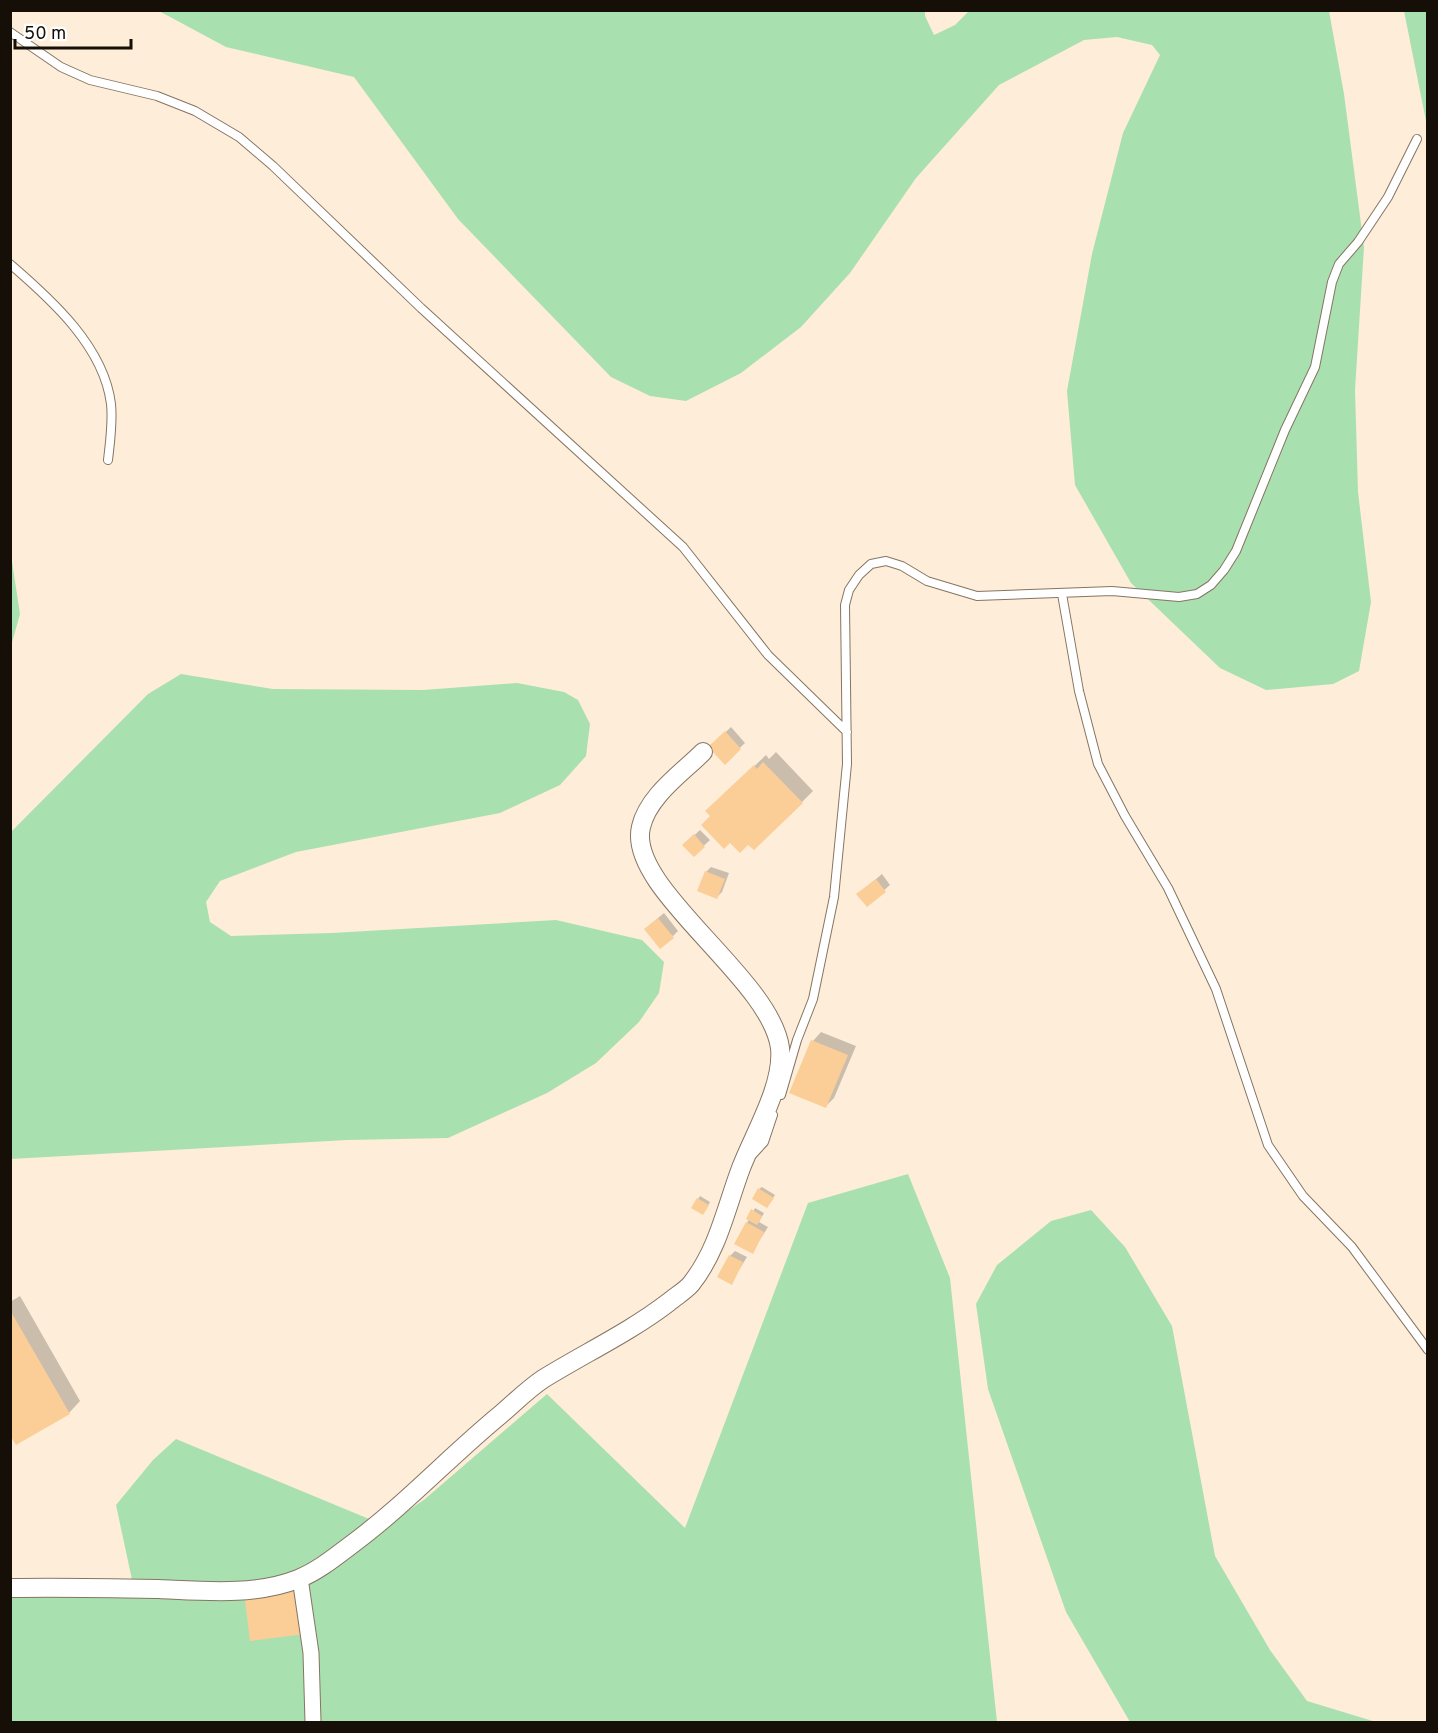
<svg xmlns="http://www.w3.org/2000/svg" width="1438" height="1733" font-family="Overpass,sans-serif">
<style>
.green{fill:#a9e0b0}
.shadow{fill:#0003}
.building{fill:#fbce97}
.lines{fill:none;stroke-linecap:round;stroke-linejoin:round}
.service-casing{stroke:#857563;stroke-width:10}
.minor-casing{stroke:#857563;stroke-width:17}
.tertiary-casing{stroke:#857563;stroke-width:20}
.service{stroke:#fff;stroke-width:8}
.minor{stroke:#fff;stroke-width:15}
.tertiary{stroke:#fff;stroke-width:18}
</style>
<rect width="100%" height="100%" fill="#feedd8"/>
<path class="green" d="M925 10V16L934 35 955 25 969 11H1329L1344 94 1364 247 1355 390 1358 492 1371 602 1359 671 1333 684 1266 690 1220 668 1131 583 1075 485 1067 391 1092 254 1123 133 1160 55 1152 45 1117 37 1084 40 999 85 916 178 850 273 801 327 741 373 686 401 650 396 611 377 458 219 354 77 226 47 159 11Z
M1404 11H1427V126Z
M11 555 20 614 11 646H10Z
M181 674 273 689 423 690 517 683 564 692 578 700 590 724 586 756 560 785 500 813 296 852 220 881 206 902 210 922 231 936 332 933 556 920 642 940 664 962 659 993 639 1022 596 1063 547 1093 448 1138 347 1140 11 1159V832L148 694Z
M908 1174 950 1278 997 1722H11L10 1588 134 1589 116 1505 153 1460 176 1439 386 1526 425 1499 547 1394 685 1528 808 1203Z
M1091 1210 1125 1247 1172 1326 1215 1556 1270 1650 1307 1701 1376 1722H1130L1066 1612 988 1389 976 1304 997 1265 1051 1221Z"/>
<path class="shadow" d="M731 727 745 743 725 762 710 747Z
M776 752 813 791 802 802 712 816 719 800 766 755 769 759Z
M700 830 710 840 694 855 684 845Z
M711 867 729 873 722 892 717 897 706 872Z
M882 874 890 885 867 905 864 889Z
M664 913 678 931 673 936 651 924Z
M821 1032 856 1046 834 1098 826 1106 791 1092 813 1041Z
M762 1187 775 1195 769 1204 759 1189Z
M700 1196 710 1202 705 1211 698 1199Z
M755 1208 764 1213 759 1222 768 1227 752 1252 747 1223Z
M735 1251 747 1257 731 1283 730 1256Z
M20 1296 80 1401 69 1413 10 1432V1302Z"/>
<path class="building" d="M725 731 741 749 725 765 708 747Z
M763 762 803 803 754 850 748 845 740 853 730 843 724 849 701 825 710 816 705 811 754 765 757 769Z
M694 834 705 847 694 857 682 845Z
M705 871 725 879 717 899 697 891Z
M876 879 886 892 867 907 856 894Z
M658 918 674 938 660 949 644 929Z
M811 1040 848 1055 826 1108 789 1093Z
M758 1188 774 1198 767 1208 752 1199Z
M697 1198 709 1205 703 1215 691 1208Z
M751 1209 762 1216 757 1225 746 1219Z
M746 1222 764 1232 753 1254 734 1244Z
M729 1255 743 1262 732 1285 717 1277Z
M10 1310 70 1414 16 1445 10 1435Z
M299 1585 305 1634 250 1641 244 1592Z"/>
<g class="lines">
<defs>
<path id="service" d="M10 32 61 67 90 80 157 96 195 111 239 137 273 166 421 308 683 547 768 655 847 732
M10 264C52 300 104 347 111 404 113 423 110 442 108 460
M1062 594 1079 691 1098 764 1125 816 1168 888 1216 989 1268 1145 1303 1196 1352 1247 1428 1350
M781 1095 797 1040 813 999 834 897 847 764 845 605 849 590 859 575 871 564 886 561 902 566 927 581 977 596 1112 591 1179 597 1197 594 1211 585 1224 570 1236 551 1285 430 1315 367 1332 282 1339 264 1358 242 1388 197 1417 139
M753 1154 764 1142 773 1115"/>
<path id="minor" d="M300 1578 311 1653 313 1722"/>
<path id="tertiary" d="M10 1588C60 1587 109 1588 159 1589 204 1591 255 1596 298 1579 318 1571 335 1557 351 1545 405 1505 449 1457 500 1415 514 1403 528 1389 543 1379 585 1353 630 1332 669 1302 676 1296 685 1291 691 1284 718 1250 726 1208 741 1168 754 1134 784 1085 780 1048 771 978 626 888 641 827 648 796 682 773 703 752"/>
</defs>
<use href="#service" class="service-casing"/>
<use href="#minor" class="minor-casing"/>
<use href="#tertiary" class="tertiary-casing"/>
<use href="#service" class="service"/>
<use href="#minor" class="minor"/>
<use href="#tertiary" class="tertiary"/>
</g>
<rect width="1438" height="1733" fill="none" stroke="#150f08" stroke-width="24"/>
<path d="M15 39v9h116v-9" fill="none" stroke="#150f08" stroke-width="3"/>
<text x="24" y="39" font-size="18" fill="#150f08" stroke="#ffffff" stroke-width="4.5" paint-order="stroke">50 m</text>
</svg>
